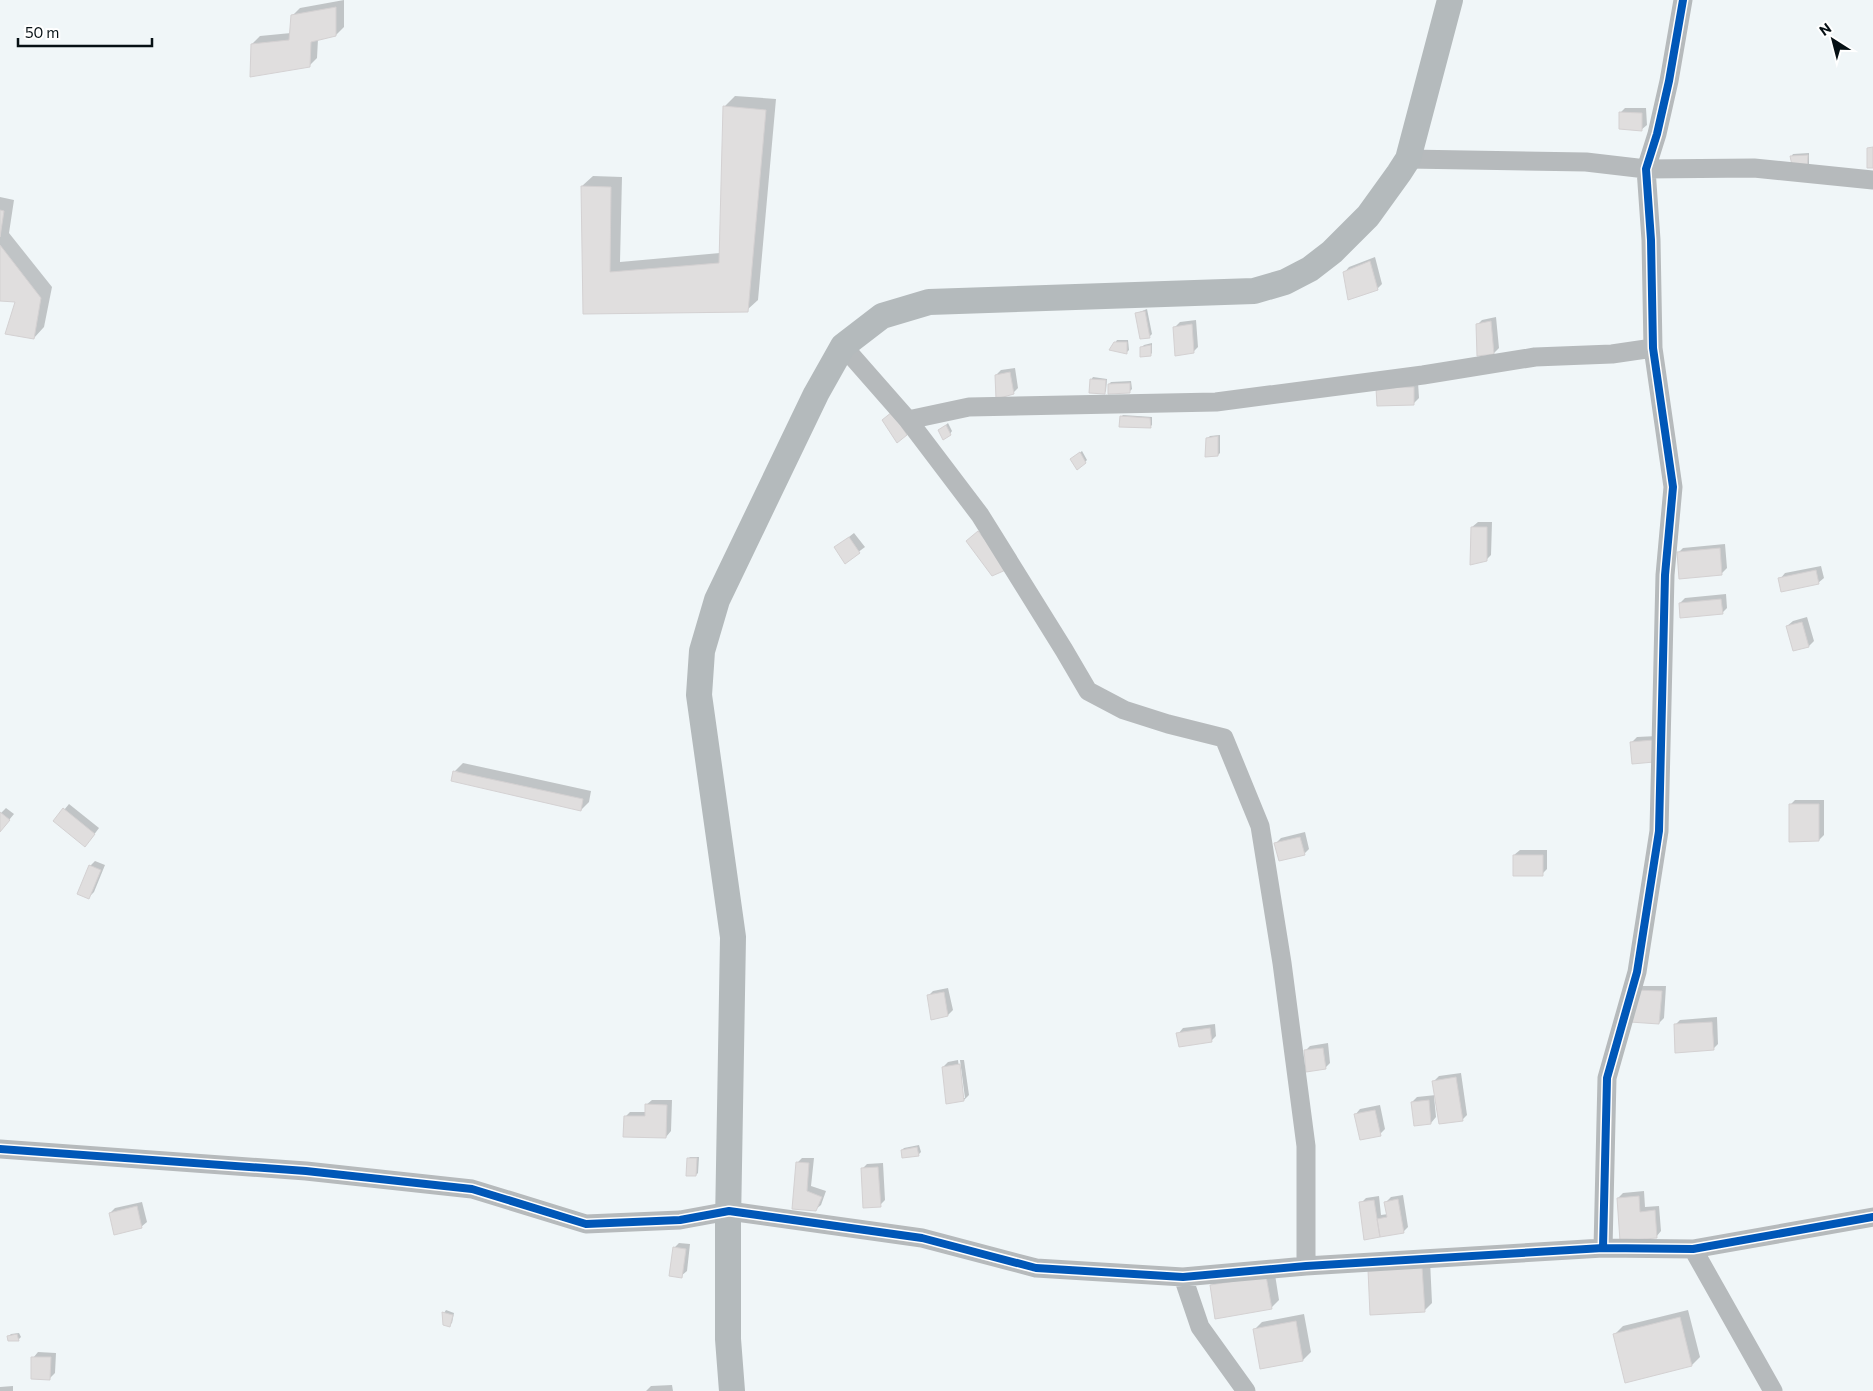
<svg xmlns="http://www.w3.org/2000/svg" width="1873" height="1391" font-family="Commissioner,sans-serif">
<style>
.shadow{fill:#0003}
.building{fill:#e0dede;stroke:#d4d1d2}
.lines{fill:none;stroke-linecap:round;stroke-linejoin:round}
.minor{stroke:#b6babc;stroke-width:19}
.secondary{stroke:#b4babc;stroke-width:26}
.cycleway-casing{stroke:#fff;stroke-width:11}
.cycleway{stroke:#0057b8;stroke-width:8}
</style>
<rect width="100%" height="100%" fill="#f0f6f8"/>
<path class="shadow" d="M344 0V27L336 35 318 39 317 58 309 66 252 44 260 36 291 33 292 16 300 8Z
M735 96 776 99 758 300 747 310 584 313 582 186 593 176 622 177 620 262 720 253 724 107Z
M1625 108H1646L1647 125 1641 130 1620 113Z
M1809 153V167L1791 157 1793 154Z
M0 197 14 200 9 233 52 287 44 327 34 338 17 301 0 300Z
M1375 257 1382 284 1377 289 1344 273 1349 267Z
M1147 309 1152 334 1150 336 1137 313Z
M1496 317 1499 348 1494 353 1477 325 1482 320Z
M1196 320 1198 347 1193 352 1175 327 1180 322Z
M1117 340H1128L1129 350 1127 352 1115 343Z
M1152 343V353L1150 355 1142 347 1144 345Z
M1015 368 1018 388 1013 393 996 375 1001 370Z
M1093 377 1107 379 1106 391 1104 393 1091 380Z
M1131 381 1132 389 1129 392 1109 384 1111 382Z
M1418 382 1419 398 1414 403 1382 383Z
M1123 415 1152 417V425L1150 427 1121 417Z
M948 423 952 431 950 434 940 430Z
M1220 435V453L1218 455 1207 439 1210 436Z
M1082 451 1087 460 1085 462 1074 457Z
M1478 522H1492L1491 555 1486 560 1472 527Z
M854 533 865 547 845 562 836 547Z
M1725 544 1727 568 1722 573 1678 553 1683 548Z
M1821 566 1824 578 1818 583 1780 579 1785 573Z
M1726 594 1727 608 1722 613 1680 603 1685 598Z
M1807 617 1814 641 1809 646 1787 626 1793 621Z
M1657 736 1659 755 1631 743 1637 737Z
M463 763 591 791 589 802 581 810 455 771Z
M1795 800H1824V835L1819 840 1790 805Z
M69 804 99 828 90 840 55 821Z
M6 808 14 814 0 831V814Z
M1305 832 1309 849 1304 854 1276 843 1281 838Z
M1520 850H1547V869L1542 874 1514 855Z
M95 861 105 865 94 892 89 897 90 866Z
M1641 986H1666L1664 1018 1659 1023 1632 1021Z
M948 988 953 1010 948 1015 928 996 933 991Z
M1717 1017 1718 1044 1713 1049 1675 1025 1680 1020Z
M1215 1024 1216 1036 1211 1041 1178 1034 1183 1028Z
M1328 1043 1330 1063 1325 1068 1305 1051 1310 1046Z
M958 1060 963 1098H965L960 1060H964L969 1095 964 1100 943 1067 948 1062Z
M1461 1073 1467 1115 1462 1120 1436 1096H1434L1436 1117 1431 1123 1415 1124 1412 1102 1417 1097 1436 1095 1434 1081 1439 1076Z
M652 1100H672L671 1131 666 1137 625 1117 630 1112H646V1105Z
M1380 1105 1385 1129 1380 1134 1355 1115 1360 1109Z
M919 1145 921 1152 918 1155 902 1150 904 1148Z
M690 1157H699L698 1173 696 1175 688 1159Z
M802 1158H814L811 1186 826 1191 821 1205 815 1210 793 1208 797 1163Z
M883 1163 885 1200 880 1205 862 1169 867 1164Z
M1644 1191 1645 1207 1659 1206 1661 1231 1656 1237 1618 1198 1623 1193Z
M1403 1195 1408 1227 1403 1232 1365 1239 1361 1203 1366 1198 1379 1196 1381 1215 1388 1214 1386 1202 1391 1197Z
M142 1202 147 1222 141 1227 110 1213 115 1208Z
M679 1243 690 1244 687 1271 681 1276 674 1248Z
M1430 1260 1432 1303 1424 1311 1377 1263Z
M1274 1268 1279 1300 1271 1308 1211 1285 1219 1277Z
M446 1310 454 1313 452 1323 449 1325 444 1313Z
M1688 1310 1700 1357 1692 1365 1615 1334 1623 1326Z
M1304 1314 1311 1352 1303 1360 1254 1330 1262 1322Z
M19 1333 21 1337 19 1339 9 1340V1336L11 1334Z
M38 1352 56 1353 55 1373 50 1378 33 1358Z
M672 1385 673 1391H646L651 1386Z
M13 1386V1391H0V1387Z"/>
<path class="building" d="M336 7V36L311 42 310 67 250 77 251 44 289 40 291 15Z
M723 106 766 110 748 312 583 314 581 186 611 187 610 272 719 263Z
M1619 112 1642 113V131L1619 129Z
M1873 147V168H1867V148Z
M1808 155 1807 171 1793 170 1790 156Z
M0 210 4 211 0 237Z
M0 245 41 298 34 339 5 334 15 302 0 301Z
M1370 261 1378 290 1348 300 1343 272Z
M1145 311 1150 338 1140 339 1135 313Z
M1491 321 1494 354 1477 356 1476 324Z
M1192 324 1194 353 1175 356 1173 327Z
M1114 342H1127V354L1109 350Z
M1151 345V356L1140 357V347Z
M1010 372 1014 394 996 399 995 375Z
M1090 379 1106 380 1105 394 1089 393Z
M1130 383V393L1108 394V384Z
M1414 387V405L1377 406 1376 388Z
M892 412 907 435 897 443 882 420Z
M1120 416 1150 418 1151 428 1119 427Z
M946 425 951 435 943 440 938 430Z
M1218 436V456L1205 457 1206 438Z
M1080 452 1086 463 1077 470 1070 459Z
M1471 527H1487V561L1470 565Z
M978 531 1008 569 992 576 966 541Z
M849 537 860 553 845 564 834 547Z
M1720 548 1722 575 1679 579 1677 552Z
M1816 570 1819 584 1781 592 1778 578Z
M1721 599 1723 614 1680 618 1679 603Z
M1802 622 1809 647 1793 651 1786 626Z
M1653 740 1654 762 1632 764 1630 742Z
M453 771 583 799 581 811 451 781Z
M1789 804H1819V841L1789 842Z
M63 808 95 834 85 847 53 821Z
M0 812 10 820 0 832Z
M1300 837 1305 855 1279 861 1274 843Z
M1513 855H1543V876H1513Z
M89 865 101 870 89 899 77 894Z
M1635 990 1662 991 1659 1024 1630 1022Z
M944 992 948 1016 931 1020 927 995Z
M1712 1022 1714 1050 1675 1053 1674 1024Z
M1210 1028 1212 1042 1179 1047 1176 1033Z
M1323 1048 1326 1069 1306 1072 1304 1050Z
M960 1064 964 1101 946 1104 942 1067Z
M1456 1077 1463 1121 1439 1124 1432 1081Z
M1429 1100 1431 1124 1414 1126 1411 1102Z
M645 1104 667 1105 666 1138 623 1137 624 1116H645Z
M1375 1110 1381 1136 1360 1140 1354 1114Z
M917 1147 919 1156 902 1158 901 1150Z
M687 1158H697L696 1176H686Z
M796 1162 809 1163 807 1191 822 1197 816 1211 792 1209Z
M878 1167 881 1207 863 1208 861 1168Z
M1639 1196 1640 1212 1655 1210 1657 1238 1620 1241 1617 1198Z
M1398 1199 1404 1233 1380 1237 1377 1219 1387 1217 1384 1202Z
M1374 1200 1380 1237 1364 1240 1359 1202Z
M137 1206 142 1228 114 1235 109 1213Z
M673 1247 686 1249 682 1278 669 1276Z
M1422 1267 1425 1312 1370 1315 1368 1270Z
M1266 1276 1272 1309 1215 1319 1210 1285Z
M442 1312 453 1315 450 1327 443 1325Z
M1680 1317 1692 1366 1625 1383 1613 1334Z
M1296 1321 1303 1361 1260 1369 1253 1329Z
M17 1334 19 1341H8L7 1336Z
M31 1357H51L50 1380 31 1379Z"/>
<g class="lines">
<path class="minor" d="M1408 159 1586 162 1646 169 1754 168 1873 180
M843 346 908 420 980 515 1064 650 1088 691 1124 710 1168 724 1224 738 1260 826 1282 963 1306 1146V1266
M908 420 969 407 1216 402 1423 375 1535 357 1612 354 1653 348
M0 1149 306 1171 472 1189 586 1224 680 1220 729 1211 922 1238 1036 1268 1183 1277 1306 1266 1603 1248 1693 1249 1873 1217
M1603 1248 1607 1078 1637 972 1659 831 1665 575 1673 487 1653 348 1651 240 1646 169 1657 134 1669 81 1683 0
M1693 1249 1773 1391
M1183 1277 1200 1327 1246 1391"/>
<path class="secondary" d="M732 1391 728 1339V1223L733 937 699 695 702 651 717 600 816 394 843 346 882 316 929 302 1254 291 1285 282 1310 269 1332 252 1368 216 1399 173 1408 159 1450 0"/>
<defs>
<path id="cycleway" d="M0 1149 306 1171 472 1189 586 1224 680 1220 729 1211 922 1238 1036 1268 1183 1277 1306 1266 1603 1248 1693 1249 1873 1217
M1603 1248 1607 1078 1637 972 1659 831 1665 575 1673 487 1653 348 1651 240 1646 169 1657 134 1669 81 1683 0"/>
</defs>
<use href="#cycleway" class="cycleway-casing"/>
<use href="#cycleway" class="cycleway"/>
</g>
<g transform="translate(1833 40) rotate(324)" stroke="#ffffff" stroke-width="4" paint-order="stroke">
<path d="M0-4L9 19L0 12L-9 19Z" fill="#061014"/>
<text y="-8" font-size="14" font-weight="bold" text-anchor="middle" fill="#061014">N</text>
</g>
<path d="M18 38v8h134v-8" fill="none" stroke="#061014" stroke-width="2.5"/>
<text x="25" y="38" font-size="15" fill="#061014" stroke="#ffffff" stroke-width="4" paint-order="stroke">50 m</text>
</svg>
